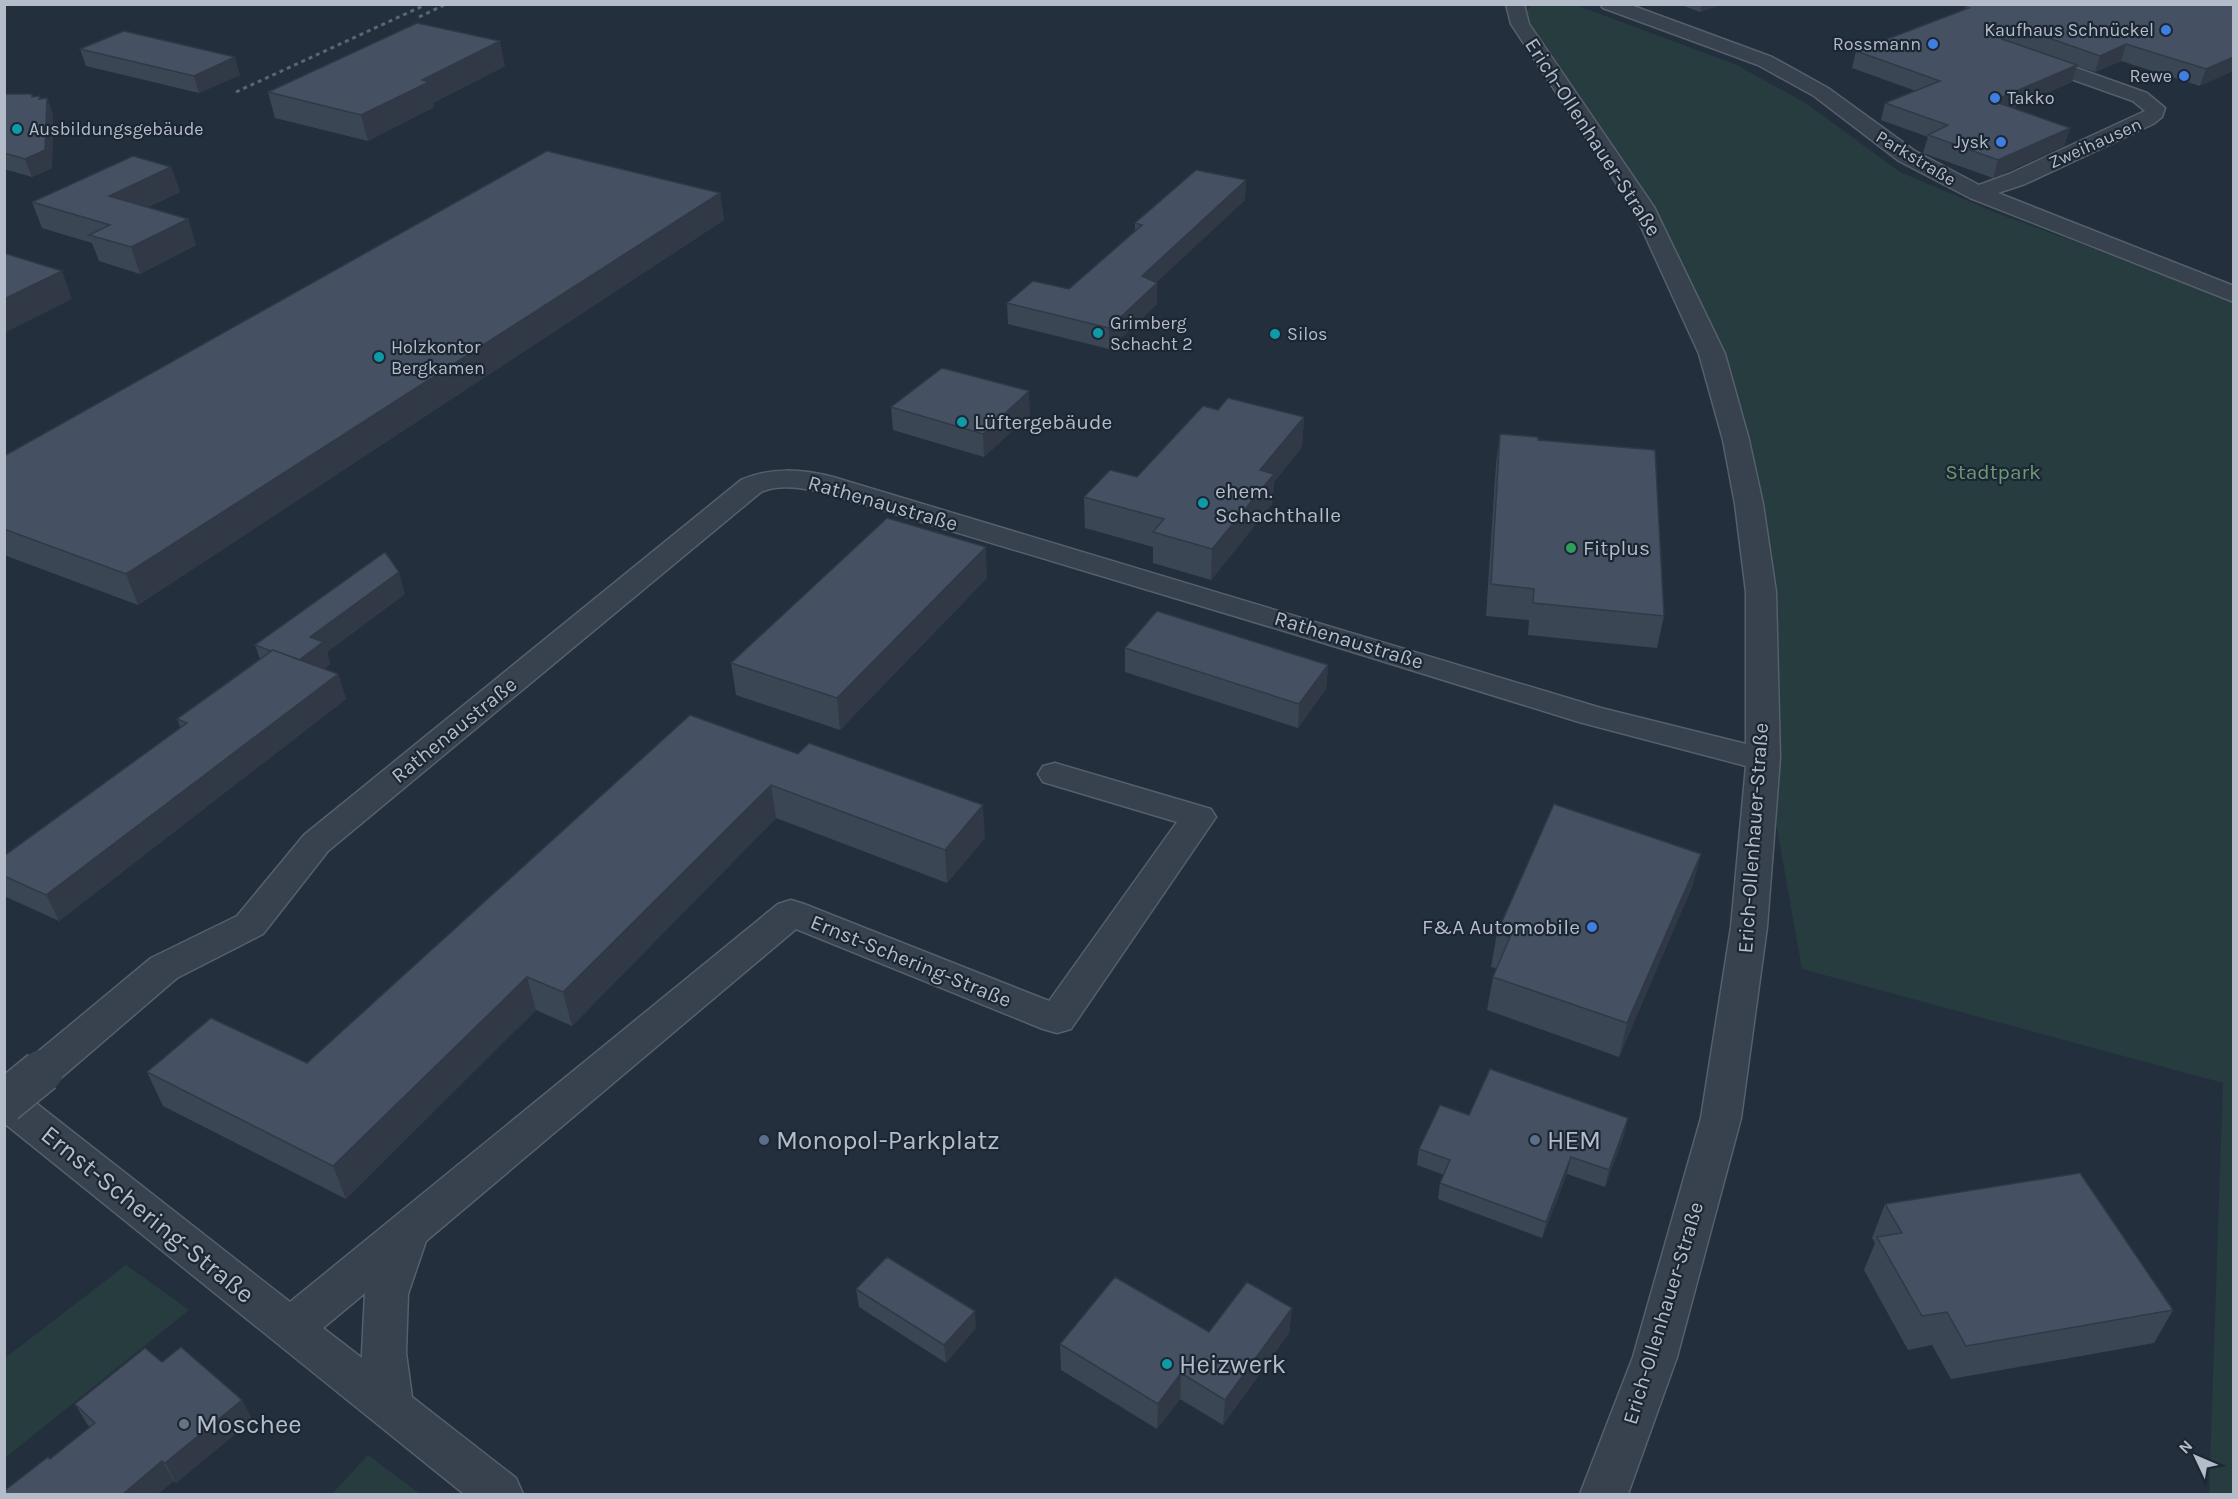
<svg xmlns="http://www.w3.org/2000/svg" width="2238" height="1499" font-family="Karla,sans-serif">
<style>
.green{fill:#263c3f}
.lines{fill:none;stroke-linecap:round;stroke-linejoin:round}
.minor-casing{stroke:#565f6c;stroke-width:3}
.minor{fill:#38414e;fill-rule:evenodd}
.rail{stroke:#5a6575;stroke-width:3;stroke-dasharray:4 4;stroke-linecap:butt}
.minor-bridge-casing{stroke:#565f6c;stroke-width:45;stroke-linecap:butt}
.minor-bridge{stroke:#38414e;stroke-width:42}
.wall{fill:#3b4654}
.shaded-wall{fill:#303945}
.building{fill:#455162;stroke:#303945;stroke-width:1.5}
.shop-dot{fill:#3f7fe0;stroke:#1d2633;stroke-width:2}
.culture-dot{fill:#0f9aa8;stroke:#1d2633;stroke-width:2}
.leisure-dot{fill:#2e9e5b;stroke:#1d2633;stroke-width:2}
.service-dot{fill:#5c6f8a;stroke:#1d2633;stroke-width:2}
.worship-dot{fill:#6b7280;stroke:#1d2633;stroke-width:2}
.labels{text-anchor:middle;stroke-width:4.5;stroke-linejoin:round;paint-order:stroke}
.far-poi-label{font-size:18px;fill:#b4bcc9;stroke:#1d2633;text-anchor:start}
.far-street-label{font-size:18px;fill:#b4bcc9;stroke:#1d2633}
.street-label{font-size:21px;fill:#b4bcc9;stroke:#1d2633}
.poi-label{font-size:21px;fill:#b4bcc9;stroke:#1d2633;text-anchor:start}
.park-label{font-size:21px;fill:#6b9a76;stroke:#1d2633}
.near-poi-label{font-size:26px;fill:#b4bcc9;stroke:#1d2633;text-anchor:start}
.near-street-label{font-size:26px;fill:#b4bcc9;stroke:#1d2633}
</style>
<rect width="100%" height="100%" fill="#242f3e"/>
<path class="green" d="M1531 5H1576L1737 65 1807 104 1900 172 1994 212 2233 300V1494H2209L2223 1083 1802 969 1769 783 1761 569 1700 317 1525 22 1527 10Z
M126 1265 189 1310 5 1458V1358Z
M368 1455 420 1494H332Z"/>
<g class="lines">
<defs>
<path id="minor" d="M1506 4H1524L1529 24 1654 207 1725 354 1749 440 1763 504 1776 592 1780 758 1767 927 1741 1118 1677 1357 1628 1494H1580L1633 1357 1701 1118 1731 927 1746 766 1579 722 1314 640 819 491C799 488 780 484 761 492L328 851 263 934 177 978 56 1082 42 1086 28 1082 22 1071 28 1060 151 958 237 916 304 835 741 480C771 467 801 469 833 477L1601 708 1746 744V592L1735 504 1723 440 1699 354 1632 207 1511 24Z
M1600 4H1628L1772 57 1828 88 1915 151 1979 185 2009 174 2145 111 2133 101 2026 63 2023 59 2026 55H2040L2147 93 2165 108 2162 117 2153 124 2025 184 1998 193 2234 286V302L1970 198 1899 161 1814 96 1758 65 1603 8Z
M1055 763 1211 809 1216 817 1071 1029 1057 1033 1043 1029 796 929 426 1241 408 1294 406 1353 412 1397 516 1478 523 1494H464L4 1123V1085L18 1089 290 1302 778 904 791 900 804 904 1049 1001 1177 822 1043 782 1038 774 1043 766ZM365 1293 362 1353V1358L323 1328Z"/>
</defs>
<use href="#minor" class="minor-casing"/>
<use href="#minor" class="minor"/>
<path class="rail" d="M419 17 446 4
M236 92 427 4"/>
<defs>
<path id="minor-bridge" d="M4 1102 42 1071"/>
</defs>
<use href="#minor-bridge" class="minor-bridge-casing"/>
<use href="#minor-bridge" class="minor-bridge"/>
</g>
<path class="wall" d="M1679 4H1723L1700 12Z
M1964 4H2234L2200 86 2121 61 2095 72 2077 66 2072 82 2012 108 2070 128 2064 146 1993 178 1923 153 1928 137 1881 120 1885 103 1916 91 1852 68 1856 51 1965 9V6L1968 5Z
M80 49 240 75 199 93 86 66Z
M505 66 433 103 434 107 368 141 275 118 268 92Z
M4 91 6 94 32 97 40 99 47 98 53 115 52 168 32 177 4 169Z
M171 167 180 192 148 207 188 219 196 245 140 274 99 261 92 243 42 228 32 202Z
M1246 180 1245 200 1156 282 1157 304 1109 349 1008 324 1007 303 1069 289 1135 231V223Z
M720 193 724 220 138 605 4 555V456Z
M891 407 1030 414 984 457 893 430Z
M1218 410 1304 417 1302 447 1274 482 1272 504 1211 580 1153 563V547L1085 528 1084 497 1137 477Z
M1500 434 1538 440 1664 616 1657 648 1528 635 1529 620 1486 616 1496 464Z
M987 578 840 730 736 695 731 663Z
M405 594 327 652 330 664 324 669 338 674 346 699 59 921 4 896V856L181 728 177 719 260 659 255 645Z
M1125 648 1328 665 1326 689 1298 728 1125 672Z
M798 754 985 838 947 883 776 818 572 1026 536 1010 346 1199 163 1106 147 1072 307 1063Z
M1701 854 1692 887 1619 1057 1487 1010 1493 977 1496 968 1491 967 1497 933Z
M1469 1115 1624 1135 1605 1187 1567 1174 1542 1238 1438 1199 1440 1183 1444 1175 1417 1165 1419 1149Z
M1885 1204 2173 1310 2154 1343 1951 1379 1932 1345 1908 1350 1864 1270 1875 1243 1872 1238Z
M856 1289 976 1328 946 1363 859 1307Z
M1292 1308 1289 1333 1223 1425 1180 1399 1157 1429 1061 1370 1060 1344 1209 1332Z
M162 1362 242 1400 252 1420 176 1483 174 1481 50 1459 90 1427 87 1424 75 1404Z"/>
<path class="shaded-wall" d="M1702 4H1723L1700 12Z
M2003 27 1998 44 1997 33Z
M500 41 505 66 433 103 434 107 368 141 361 115 422 80Z
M2126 44 2121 61 2095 72 2100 56Z
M235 57 240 75 199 93 194 76Z
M2234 57V71L2200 86 2206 69Z
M2077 65 2072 82 1988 119 1993 101Z
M47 98 53 115 52 168 32 177 25 159Z
M2070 128 2064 146 1993 178 1998 160Z
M171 167 180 192 118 222 109 196Z
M1246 180 1245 200 1141 297 1142 276Z
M720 193 724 220 138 605 126 574Z
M188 219 196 245 140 274 131 247Z
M62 271 72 299 4 333V299Z
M1157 283V304L1109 349V328Z
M1029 391 1030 414 984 457 983 434Z
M1304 417 1302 447 1274 482 1272 504 1211 580 1212 549 1260 470Z
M986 547 987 578 840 730 837 698Z
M399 572 405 594 327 652 330 664 305 683 298 661 310 637Z
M1328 665 1326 689 1298 728 1299 704Z
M338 674 346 699 59 921 46 895Z
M771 785 776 818 572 1026 563 992Z
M983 805 985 838 947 883 945 850Z
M1701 854 1692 887 1619 1057 1627 1023Z
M527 977 536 1010 346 1199 333 1166Z
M1628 1118 1624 1135 1605 1187 1609 1170Z
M1571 1157 1567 1174 1542 1238 1546 1222Z
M1292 1308 1289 1333 1223 1425 1225 1400Z
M975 1311 976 1328 946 1363 944 1345Z
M1181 1373 1180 1399 1157 1429 1158 1404Z
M242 1400 252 1420 176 1483 165 1463Z
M162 1461 174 1481 158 1494H123Z"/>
<path class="building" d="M1970 4H2234V57L2206 69 2126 44 2100 56 2018 27H2003L1997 33 2002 39 2077 65 1993 101 2070 128 1998 160 1928 135 1948 125 1885 103 1940 81 1856 51 1969 8 1965 6Z
M417 23 500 41 422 80 429 82 361 115 268 92Z
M124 31 235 57 194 76 80 49Z
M4 94H32V97L40 96 39 99 47 98 45 150 25 159 4 153Z
M547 151 720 193 126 574 4 529V456Z
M133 156 171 167 109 196 188 219 131 247 89 235 110 225 32 202Z
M1196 170 1246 180 1142 276 1157 283 1109 328 1007 303 1033 281 1069 289 1142 225 1135 223Z
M4 253 62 271 4 299Z
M942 368 1029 391 983 434 891 407Z
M1228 398 1304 417 1260 470 1274 474 1212 549 1153 532 1164 519 1084 497 1110 470 1137 477 1203 406 1218 410Z
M1500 434 1538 437V440L1655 450 1664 616 1533 603 1534 589 1491 584Z
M887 518 986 547 837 698 731 663Z
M385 552 399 572 310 637 323 642 299 660 273 650 271 651 255 645Z
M1157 611 1328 665 1299 704 1125 648Z
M273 650 338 674 46 895 4 876V856L187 723 177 719Z
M690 715 798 754 809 743 983 805 945 850 771 785 563 992 527 977 333 1166 147 1072 211 1018 307 1063Z
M1554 804 1701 854 1627 1023 1493 977 1510 937 1497 933Z
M1490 1069 1628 1118 1609 1170 1571 1157 1546 1222 1440 1183 1450 1160 1419 1149 1440 1105 1469 1115Z
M2080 1173 2173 1310 1966 1346 1947 1312 1922 1316 1877 1237 1902 1233 1885 1204Z
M887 1257 975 1311 944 1345 856 1289Z
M1115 1277 1209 1332 1247 1282 1292 1308 1225 1400 1181 1373 1158 1404 1060 1344Z
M181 1347 242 1400 165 1463 162 1461 123 1494H4V1491L48 1457 50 1459 95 1423 75 1404 145 1348 162 1362Z"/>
<g class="shop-dot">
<circle cx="2166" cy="30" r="6"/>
<circle cx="1933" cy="44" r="6"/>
<circle cx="2184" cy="76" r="6"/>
<circle cx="1995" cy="98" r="6"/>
<circle cx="2001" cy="142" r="6"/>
<circle cx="1592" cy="927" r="6"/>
</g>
<g class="culture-dot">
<circle cx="17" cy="129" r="6"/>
<circle cx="1098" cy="333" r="6"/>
<circle cx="1275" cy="334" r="6"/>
<circle cx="379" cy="357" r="6"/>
<circle cx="962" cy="422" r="6"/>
<circle cx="1203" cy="503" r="6"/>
<circle cx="1167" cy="1364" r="6"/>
</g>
<circle class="leisure-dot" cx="1571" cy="548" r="6"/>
<g class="service-dot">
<circle cx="764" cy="1140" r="6"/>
<circle cx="1535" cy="1140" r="6"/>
</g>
<circle class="worship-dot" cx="184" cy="1424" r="6"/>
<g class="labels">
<g class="far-poi-label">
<text x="2154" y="36" text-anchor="end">Kaufhaus Schnückel</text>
<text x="1921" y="50" text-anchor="end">Rossmann</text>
<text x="2172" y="82" text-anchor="end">Rewe</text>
<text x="2007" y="104">Takko</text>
<text x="29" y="135">Ausbildungsgebäude</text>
<text x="1989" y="148" text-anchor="end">Jysk</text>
<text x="1110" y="329">Grimberg<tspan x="1110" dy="21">Schacht 2</tspan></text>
<text x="1287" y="340">Silos</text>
<text x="391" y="353">Holzkontor<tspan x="391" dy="21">Bergkamen</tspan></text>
</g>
<g class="far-street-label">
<text transform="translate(2095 143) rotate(-24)" y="6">Zweihausen</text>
<text transform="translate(1916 158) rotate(31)" y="6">Parkstraße</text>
</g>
<g class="street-label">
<text transform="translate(1593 137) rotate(57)" y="7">Erich-Ollenhauer-Straße</text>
<text transform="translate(883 503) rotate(16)" y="7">Rathenaustraße</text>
<text transform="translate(1349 640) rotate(17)" y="7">Rathenaustraße</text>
<text transform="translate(454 730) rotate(-39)" y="7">Rathenaustraße</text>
<text transform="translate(1753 838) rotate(-86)" y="7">Erich-Ollenhauer-Straße</text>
<text transform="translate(911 961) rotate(22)" y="7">Ernst-Schering-Straße</text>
<text transform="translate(1663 1313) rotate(-73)" y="7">Erich-Ollenhauer-Straße</text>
</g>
<g class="poi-label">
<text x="974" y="429">Lüftergebäude</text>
<text x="1215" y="498">ehem.<tspan x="1215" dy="24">Schachthalle</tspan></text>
<text x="1583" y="555">Fitplus</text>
<text x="1580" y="934" text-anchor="end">F&amp;A Automobile</text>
</g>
<g class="park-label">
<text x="1993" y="479">Stadtpark</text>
</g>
<g class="near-poi-label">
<text x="776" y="1149">Monopol-Parkplatz</text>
<text x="1547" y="1149">HEM</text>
<text x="1179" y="1373">Heizwerk</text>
<text x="196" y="1433">Moschee</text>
</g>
<g class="near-street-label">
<text transform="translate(148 1214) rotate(39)" y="9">Ernst-Schering-Straße</text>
</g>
</g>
<rect width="2238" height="1499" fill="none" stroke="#b4bcc9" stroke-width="12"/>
<g transform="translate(2196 1457) rotate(314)" stroke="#1d2633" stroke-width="4.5" paint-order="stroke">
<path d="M0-4.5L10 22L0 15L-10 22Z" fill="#b4bcc9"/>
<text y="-9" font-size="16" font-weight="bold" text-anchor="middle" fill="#b4bcc9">N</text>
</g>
</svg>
